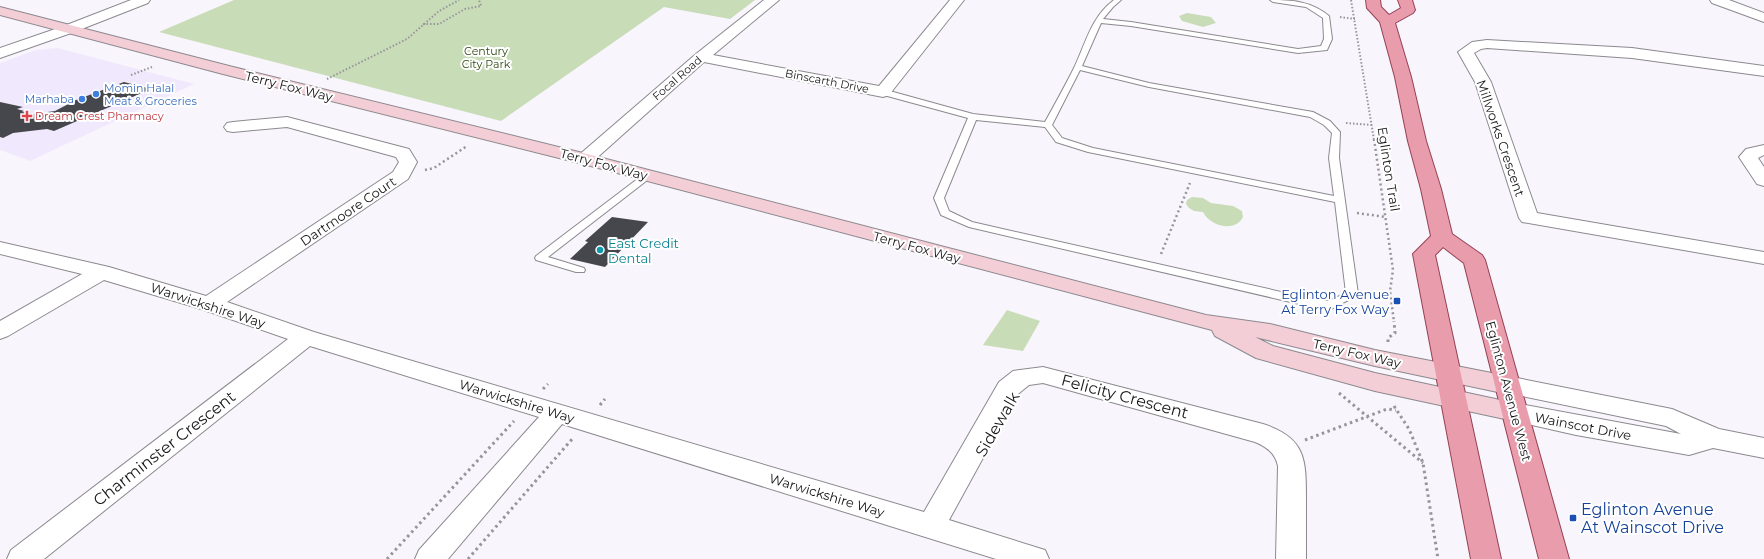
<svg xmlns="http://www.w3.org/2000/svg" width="1764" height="559" font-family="Montserrat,sans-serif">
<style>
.commercial{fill:#f0e9fe}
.green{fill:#c9dcb8}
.building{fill:#46474c}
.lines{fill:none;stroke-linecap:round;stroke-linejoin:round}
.lane-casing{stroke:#8c898f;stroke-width:2}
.street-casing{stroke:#8c898f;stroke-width:2}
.secondary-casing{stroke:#8c898f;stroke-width:2}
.primary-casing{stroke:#954254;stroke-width:2}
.path-far2{stroke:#979599;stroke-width:2;stroke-dasharray:1.5 2;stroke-linecap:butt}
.path-far1{stroke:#979599;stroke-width:2.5;stroke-dasharray:2 3;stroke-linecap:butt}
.path{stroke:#979599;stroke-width:3;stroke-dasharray:2.5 3.5;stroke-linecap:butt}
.lane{fill:#fff;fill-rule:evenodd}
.street{fill:#fff;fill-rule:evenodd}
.secondary{fill:#f4ced6;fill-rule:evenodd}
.primary{fill:#e99cac;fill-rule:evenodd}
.shop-dot{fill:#3f7fe0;stroke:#fff;stroke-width:1.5}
.health-dot{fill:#e0444e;stroke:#fff;stroke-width:1.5}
.culture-dot{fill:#0f9aa8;stroke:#fff;stroke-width:1.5}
.transit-dot{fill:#1a4fb4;stroke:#fff;stroke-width:1.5}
.labels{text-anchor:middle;stroke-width:4;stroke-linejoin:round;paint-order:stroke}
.far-park-label{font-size:11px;fill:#2f4811;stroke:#fff}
.far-street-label{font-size:11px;fill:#161517;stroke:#fff}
.far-shop-label{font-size:11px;fill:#366cbe;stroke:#fff;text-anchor:start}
.far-health-label{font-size:11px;fill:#be3a42;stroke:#fff;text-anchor:start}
.street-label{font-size:13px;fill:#161517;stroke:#fff}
.culture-label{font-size:13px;fill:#0d838f;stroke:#fff;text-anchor:start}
.transit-label{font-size:13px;fill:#164399;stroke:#fff;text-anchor:end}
.near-street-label{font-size:16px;fill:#161517;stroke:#fff}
.near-transit-label{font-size:16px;fill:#164399;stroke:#fff;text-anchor:start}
</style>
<rect width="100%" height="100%" fill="#f8f5fc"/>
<path class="commercial" d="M58 48 194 84 30 161 0 150V63L36 50Z"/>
<path class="green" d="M234 0H755L730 19 664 7 501 121 159 32Z
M1187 13 1211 17 1216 23 1203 27 1182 21 1179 16Z
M1192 197 1203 198 1211 203 1233 206 1242 211 1243 217C1235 233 1210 226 1203 212L1194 211 1189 208 1186 204 1187 200Z
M1007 310 1040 321 1023 351 983 345Z"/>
<path class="building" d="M124 82 151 89 54 131 47 129 13 133 3 138 0 137V102L23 107 17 109 24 111 22 112 33 114 55 111 76 100Z
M612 217 648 222 605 267 570 259 588 242 585 241Z"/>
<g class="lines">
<defs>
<path id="lane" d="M1114 0H1121L1113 7 1103 19 1131 22 1298 49 1321 46 1324 39 1323 18 1306 7 1273 2 1270 0C1292 0 1311 1 1329 16L1332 39 1327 50 1298 53 1131 26 1101 23 1082 66 1149 83 1313 112 1330 121 1340 132 1339 158 1358 294 1356 296 1331 309 1308 306 969 227 941 215 934 198 968 118 880 94V90H886L973 114 1045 122C1055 104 1065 86 1074 68 1086 43 1091 17 1114 0ZM1080 70 1149 87 1310 117 1324 125 1332 133 1329 158 1334 196 1093 148 1062 138 1052 125ZM976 120 1045 127 1056 142 1088 152 1335 202 1346 293 1329 301 1308 298 972 222 949 211 944 198Z
M647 173 650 174 652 176 650 178 548 257 584 268 585 270 584 272H576L536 260 535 258 536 256 644 174Z"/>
<path id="street" d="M131 0H150L148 3 74 32 0 58V48L64 26Z
M764 0H779L713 55 879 86 950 0H964L889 95 883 97 704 62 591 163 585 165 579 163 576 159 579 155 696 54Z
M1710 0H1729L1764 13V22L1712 3Z
M1487 40 1632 48 1764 66V76L1632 58 1487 48 1481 49 1474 53 1491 82 1537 213 1764 252V264L1522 222 1519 218 1475 82 1458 52 1472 42Z
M287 117 409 149 417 162 408 179 227 302 314 332 924 512 999 382 1013 371 1043 367 1263 424C1307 438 1306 461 1306 501 1306 520 1306 540 1306 559H1276L1278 466C1275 453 1267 447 1255 442L1043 383 1029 385 1018 394 949 520 1045 550 1049 559H996L562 424 448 559H415L419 550 539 417 310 346 44 559H7L11 550 288 339 201 309 104 280 8 336 0 339V321L82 274 0 254V242L109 267 206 296 393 172 399 162 396 157 287 127 233 132 227 131 224 127 227 123 233 122Z
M1764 145V155L1758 158 1764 167V186L1757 184 1739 157 1746 149Z
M1507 376 1672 409 1719 429 1764 438V458L1713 448 1689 455 1576 435 1505 419 1501 412 1505 405 1514 403 1681 434 1666 426 1498 391 1494 385 1498 379Z"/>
<path id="secondary" d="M0 7 233 67 591 155 1206 315 1270 324 1375 350 1507 376 1516 379 1520 385 1516 391 1507 394 1375 366 1255 337 1273 346 1375 373 1514 403 1523 405 1527 412 1523 419 1514 421 1375 391 1256 358 1215 336 1212 330 579 163 223 74 0 15Z"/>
<path id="primary" d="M1366 0H1380L1381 7 1389 15 1401 8 1398 0H1412L1415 10 1413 13 1395 23 1411 77 1426 141 1441 189 1452 234 1482 255 1485 260 1569 559H1539L1464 263 1443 247 1435 255 1501 559H1471L1413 254 1431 236 1421 189 1408 141 1395 77 1380 22 1367 8Z"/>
</defs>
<use href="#lane" class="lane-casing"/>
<use href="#street" class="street-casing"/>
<use href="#secondary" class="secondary-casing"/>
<use href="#primary" class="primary-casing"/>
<path class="path-far2" d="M1351 0 1374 140
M1340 17 1355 19
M423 24H439L465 9 481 6 479 0
M131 75 152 67
M327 79 407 39 439 11 459 0
M1346 123 1372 125"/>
<path class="path-far1" d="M1374 139 1393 270 1390 291 1394 322
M425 170 434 168 467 146
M1357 213 1386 217
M1161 254 1190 183"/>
<path class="path" d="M1388 342V338L1395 333 1394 321
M543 389 548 384
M1339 393 1423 463
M600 405 605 399
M1394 406 1409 429 1423 463 1438 559
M1305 440 1387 409 1396 410
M387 559 514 421
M468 559 573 438"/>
<use href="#lane" class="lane"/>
<use href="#street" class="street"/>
<use href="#secondary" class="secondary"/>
<use href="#primary" class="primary"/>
</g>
<g class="shop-dot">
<circle cx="96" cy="94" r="4"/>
<circle cx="82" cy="99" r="4"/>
</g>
<path class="health-dot" d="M25 110h4v4h4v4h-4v4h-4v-4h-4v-4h4z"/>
<circle class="culture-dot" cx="600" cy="250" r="4"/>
<g class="transit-dot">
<rect x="1393" y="297" width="8" height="8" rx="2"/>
<rect x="1569" y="514" width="8" height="8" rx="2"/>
</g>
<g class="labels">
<g class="far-park-label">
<text x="486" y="55">Century<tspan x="486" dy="13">City Park</tspan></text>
</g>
<g class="far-street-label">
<text transform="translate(677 78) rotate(-41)" y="4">Focal Road</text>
<text transform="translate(827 81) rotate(11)" y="4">Binscarth Drive</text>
</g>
<g class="far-shop-label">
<text x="104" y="92">Momin Halal<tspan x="104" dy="13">Meat &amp; Groceries</tspan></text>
<text x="74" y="103" text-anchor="end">Marhaba</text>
</g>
<g class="far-health-label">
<text x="35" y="120">Dream Crest Pharmacy</text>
</g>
<g class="street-label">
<text transform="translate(289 86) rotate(14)" y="5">Terry Fox Way</text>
<text transform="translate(1501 138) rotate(71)" y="5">Millworks Crescent</text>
<text transform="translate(604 164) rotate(15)" y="5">Terry Fox Way</text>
<text transform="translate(1389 169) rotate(81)" y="5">Eglinton Trail</text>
<text transform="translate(348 211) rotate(-34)" y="5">Dartmoore Court</text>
<text transform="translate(917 247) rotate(15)" y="5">Terry Fox Way</text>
<text transform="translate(208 305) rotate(18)" y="5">Warwickshire Way</text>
<text transform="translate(1357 353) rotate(13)" y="5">Terry Fox Way</text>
<text transform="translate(1509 391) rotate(75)" y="5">Eglinton Avenue West</text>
<text transform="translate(517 401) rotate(17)" y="5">Warwickshire Way</text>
<text transform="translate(1583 426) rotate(11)" y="5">Wainscot Drive</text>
<text transform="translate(827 495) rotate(17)" y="5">Warwickshire Way</text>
</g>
<g class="culture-label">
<text x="608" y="248">East Credit<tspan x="608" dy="15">Dental</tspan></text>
</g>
<g class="transit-label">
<text x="1389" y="299">Eglinton Avenue<tspan x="1389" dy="15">At Terry Fox Way</tspan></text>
</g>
<g class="near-street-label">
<text transform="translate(1125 396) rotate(15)" y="6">Felicity Crescent</text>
<text transform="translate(997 424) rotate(-60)" y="6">Sidewalk</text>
<text transform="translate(164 448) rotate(-38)" y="6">Charminster Crescent</text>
</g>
<g class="near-transit-label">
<text x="1581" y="515">Eglinton Avenue<tspan x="1581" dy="18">At Wainscot Drive</tspan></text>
</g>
</g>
</svg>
